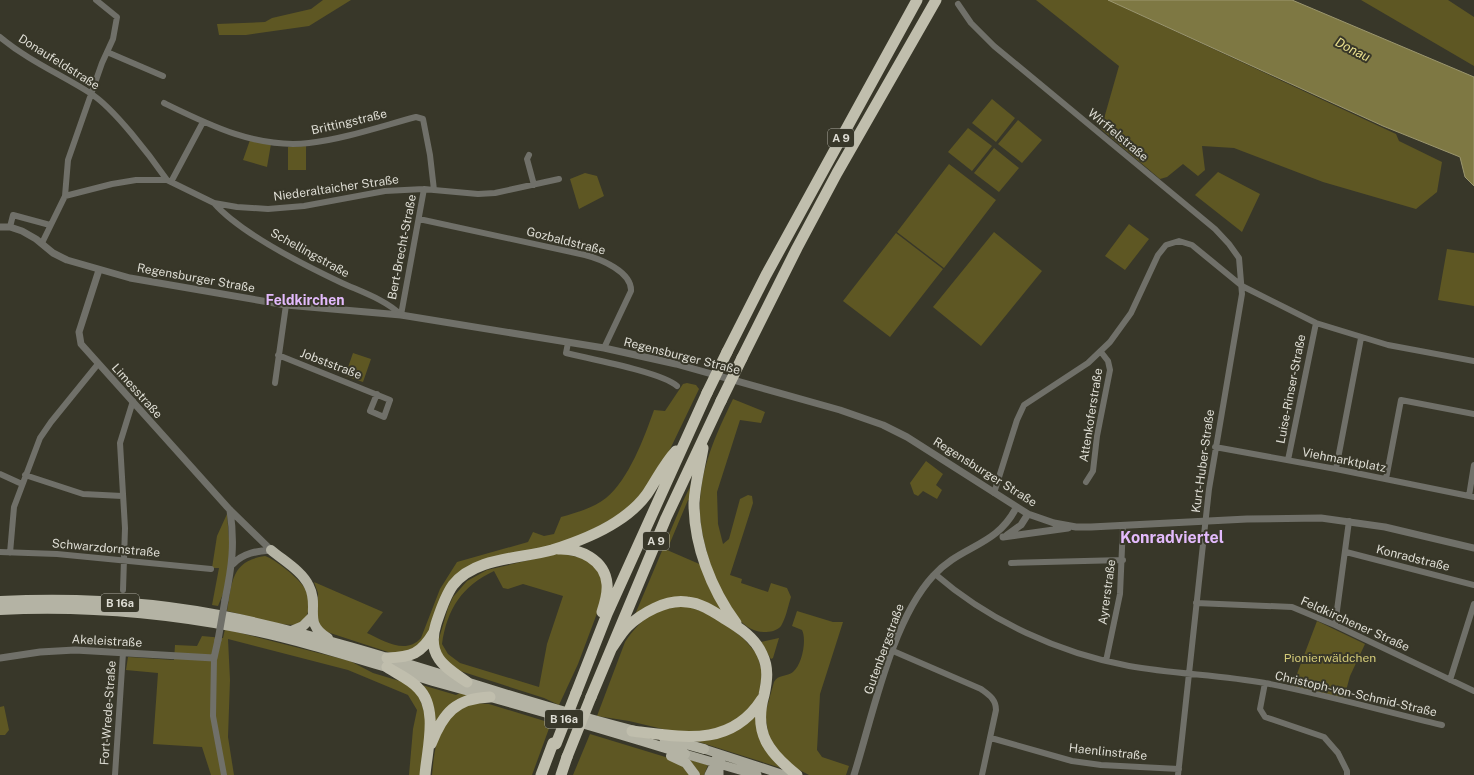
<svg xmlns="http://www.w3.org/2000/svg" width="1474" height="775" font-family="'Public Sans',sans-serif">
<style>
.green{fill:#5e5723;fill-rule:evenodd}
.water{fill:#7e7843;stroke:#9b966e}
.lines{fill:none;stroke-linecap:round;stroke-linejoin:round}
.minor{stroke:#707069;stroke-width:6}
.tertiary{stroke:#707069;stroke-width:7}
.primary{stroke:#a9a89a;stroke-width:9}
.trunk{stroke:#b4b3a4;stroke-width:10}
.motorway{stroke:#c0bead;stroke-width:11}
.tertiary-bridge{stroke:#707069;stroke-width:7}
.motorway-bridge{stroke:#c0bead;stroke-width:11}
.labels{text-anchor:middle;stroke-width:4;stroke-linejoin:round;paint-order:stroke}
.shield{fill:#383729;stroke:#acaba1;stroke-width:1}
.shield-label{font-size:11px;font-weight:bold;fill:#deddd4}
.street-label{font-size:12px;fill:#deddd4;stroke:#383729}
.park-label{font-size:12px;fill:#d3ca78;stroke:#383729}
.water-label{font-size:13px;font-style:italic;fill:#e9df8d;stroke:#383729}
.quarter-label{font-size:14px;font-weight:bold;fill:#e3bafc;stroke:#383729}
.district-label{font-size:16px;font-weight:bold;fill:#e3bafc;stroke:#383729}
</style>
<rect width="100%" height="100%" fill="#383729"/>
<path class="green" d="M323 0H351L309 26 246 35H219L217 24 265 22 272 18 311 9Z
M1036 0H1108L1396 134 1399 141 1442 162 1437 192 1416 209 1323 182 1234 148 1202 146 1205 170 1198 176 1183 164 1167 177 1160 179 1101 129 1119 66Z
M1361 0H1448L1474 17V66Z
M992 99 1015 118 996 142 972 123Z
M1018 120 1042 140 1022 163 998 144Z
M968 128 992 146 972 171 948 152Z
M250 140 271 144 267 167 243 160Z
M306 146V170H288V147Z
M994 148 1019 168 999 192 974 173Z
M949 164 996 200 944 268 897 232Z
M1218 172 1260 194 1242 232 1195 195Z
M585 173 597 176 604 196 579 209 570 179Z
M1129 224 1149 239 1125 270 1105 256Z
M994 232 1042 271 981 346 933 307Z
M896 233 943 269 890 337 843 301Z
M1447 249 1474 253V306L1438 300Z
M353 353 371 359 363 382 345 376Z
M687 383 696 385 699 389 661 468 651 482 626 511 577 538 463 571 422 645 398 654 388 652 324 631 317 621 318 593 314 582 383 612 367 633C384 641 406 655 421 638L440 589 457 562 528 542 533 532 544 536 554 534 561 517C575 513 594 508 606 498 629 479 644 438 654 410L665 411 683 384Z
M733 399 765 412 761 423 740 420 717 492 718 524 723 544 729 539 740 499 748 495 752 496 753 503 730 575 742 579 741 583 768 592 771 583 787 588 791 597C788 606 786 618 781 626 777 631 770 632 764 632 725 632 702 546 700 515 698 473 715 436 733 399Z
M926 461 943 474 936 485 942 490 937 499 923 491 918 496 914 494 910 483Z
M696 475 693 502 688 500 667 550 704 566 725 615 697 601 634 617 684 499Z
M227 514 230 551 225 589 218 606 212 605 219 568H212L217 536Z
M560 553 586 559 600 573 604 589 599 608 578 664 559 705 544 698 454 669 442 658 438 642 448 608 453 597 467 581 487 570ZM494 571 503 588 508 589 523 584 563 596 547 644 539 687 460 663 448 654 442 644C447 609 462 586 494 571Z
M265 556C275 559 298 578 304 587 311 598 312 619 297 624 286 628 241 614 227 611 232 582 231 561 265 556Z
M687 606 717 617 744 639 757 654 762 672 760 689 758 697 743 717 709 732 671 731 629 721 597 716 625 642C643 616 656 608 687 606Z
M797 611 833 622H843L820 694 817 750 822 757 849 766 846 775H809L792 766 770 744 765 714 774 682C778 674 787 677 793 672 802 665 807 640 802 630L792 626Z
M1317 621 1365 644 1350 676 1344 698 1292 687Z
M225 629 350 661 373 673 403 682 417 692 427 719 420 775H409L413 729 417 710 408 695 348 670 228 639 230 680 228 737 234 775H211L202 747 153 744 158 673 126 670 128 657 174 660 175 645 197 646 202 636 223 638Z
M779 638 773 658 771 659 761 642Z
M422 685 456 695 460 693 471 696 436 726Z
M474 703 489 704 551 723 532 775H432C434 755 436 729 452 714 457 709 467 706 474 703Z
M4 706 9 730 5 735H0V707Z
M755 713 781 768 696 741Z
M590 734 672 759 677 761 691 775H573Z
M688 759 708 765 704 775H699Z"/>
<path class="water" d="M1108 0H1292L1474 77V186L1465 177 1460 157 1383 126Z"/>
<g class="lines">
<path class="minor" d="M958 4 971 23 994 46 1215 229 1229 244 1239 258 1242 294 1209 489 1178 775
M0 37C29 61 60 74 90 93 114 108 151 157 167 180
M107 52 163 76
M164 103C209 125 257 149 309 143 344 139 382 126 416 117L423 119 430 155 434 190 424 189 401 315
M529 155 527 159 534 185
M171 182 203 122
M434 190 478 194 495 193 559 179
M65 196 112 184 136 180H167L214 203 237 207 268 209 304 206 385 191 424 189
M214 203C240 233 306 266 342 283 362 292 386 300 401 315
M419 219 585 255C601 259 632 272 631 291L604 348
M10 227 13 215 50 225
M42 243 65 196 68 160 102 63 113 39 117 17 96 0
M568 343 566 353C590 359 661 372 677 386
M278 355 390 400 384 417 370 411 377 394
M275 383 286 305
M1215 447 1336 469 1469 496
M1288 460 1316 323
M1474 465 1469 496 1474 497
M1336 469 1361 338
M0 474 22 484
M25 475 83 494 122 496
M1386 479 1401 400 1474 414
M1086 482 1093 471 1097 436 1110 370 1108 361 1101 352
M994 493 1017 420 1024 405 1088 363 1110 342 1131 313 1158 255 1166 245 1179 241 1192 245 1242 286 1316 323 1388 345 1474 361
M0 552 57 554 211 569
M1346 552 1474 585
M10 553 14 507 40 438 51 422 98 364
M1011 563 1123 560
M935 574C989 621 1059 653 1129 666 1174 674 1220 675 1265 683 1324 694 1383 711 1442 725
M123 590 125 528 120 443 133 401
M1196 603 1292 607 1335 625 1474 691
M1335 625 1349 521
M893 651 981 689C989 695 996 699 996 710L982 775
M214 658 213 716 224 775
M1106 661 1120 594 1123 525
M1450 680 1474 604
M1265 683 1260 709 1265 717 1324 737 1338 753 1347 771V775
M991 738 1072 761 1101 765 1179 769
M115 775 123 653"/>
<path class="tertiary" d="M0 227H10L22 231 36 239 53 253 67 260 130 278 286 305 401 315 604 348 676 364 840 410 883 425 907 437 1028 514 1054 523 1076 527H1091L1247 519 1321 518 1385 527 1474 548
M99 270 79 332 81 344 230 510 271 550
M1007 535 1021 525 1028 514
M1003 537 1068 528
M233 564C243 553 257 551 271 550
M225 600C232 566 235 544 230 510
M0 658 40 652 75 650 214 658 218 640
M854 775C873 715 891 622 933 576 961 545 996 547 1016 508"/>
<path class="primary" d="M704 749 784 775
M685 754 757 775
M716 759 719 766V775
M709 775 714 765 721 760"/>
<path class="trunk" d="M271 550C284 561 302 571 309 586 320 607 302 623 328 638
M0 601C80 597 161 602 239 619 375 648 505 699 639 732
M0 610C79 606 157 612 236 627 303 640 368 662 433 681 517 704 601 728 685 754
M291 631 303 626 312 617
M664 738 704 749
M671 756 686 763 695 775"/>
<path class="motorway" d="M727 352 766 275 917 0
M742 358 797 248 837 173 936 0
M703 448C700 466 695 484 694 503 694 545 711 589 736 623
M558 549C580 548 605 560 607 584 608 594 605 603 602 612
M611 649C616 642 621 633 627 627 642 613 666 599 687 602 701 603 714 612 725 619 740 628 755 638 762 654 769 668 767 681 764 695 753 733 769 753 797 775
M387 658C412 657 421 654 434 632
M387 667C397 674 410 679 418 688 439 708 427 749 425 775
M467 682C444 667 426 655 436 624 440 612 445 596 453 585 475 557 520 559 552 550 574 543 596 535 616 522 627 515 639 505 647 494 657 479 664 464 676 451
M576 693 607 614 707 393
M591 697 666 518 721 401
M632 731C682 737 731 748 762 699
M431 744C443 713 456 698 490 697
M541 775 553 743
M561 775 567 757"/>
<path class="tertiary-bridge" d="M218 640 225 600"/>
<path class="motorway-bridge" d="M707 393 727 352
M721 401 742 358
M556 744 576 693
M567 757 591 697"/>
</g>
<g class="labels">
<g class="shield">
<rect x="828" y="129" width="26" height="18" rx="3"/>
<rect x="643" y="532" width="26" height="18" rx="3"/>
<rect x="101" y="594" width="38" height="18" rx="3"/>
<rect x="545" y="710" width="38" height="18" rx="3"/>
</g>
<g class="shield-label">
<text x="841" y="142">A 9</text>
<text x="656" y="545">A 9</text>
<text x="120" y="607">B 16a</text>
<text x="564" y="723">B 16a</text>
</g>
<g class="street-label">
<text transform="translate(59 62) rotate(32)" y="4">Donaufeldstraße</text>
<text transform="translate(349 122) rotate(-13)" y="4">Brittingstraße</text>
<text transform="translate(1118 135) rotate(40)" y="4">Wirffelstraße</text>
<text transform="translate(336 188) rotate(-8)" y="4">Niederaltaicher Straße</text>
<text transform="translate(566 241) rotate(14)" y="4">Gozbaldstraße</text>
<text transform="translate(402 247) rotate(-79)" y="4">Bert-Brecht-Straße</text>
<text transform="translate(310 253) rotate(29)" y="4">Schellingstraße</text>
<text transform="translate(196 278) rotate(10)" y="4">Regensburger Straße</text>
<text transform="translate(682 356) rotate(14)" y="4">Regensburger Straße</text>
<text transform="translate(331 364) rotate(21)" y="4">Jobststraße</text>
<text transform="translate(1291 389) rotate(-79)" y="4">Luise-Rinser-Straße</text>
<text transform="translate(137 391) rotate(48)" y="4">Limesstraße</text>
<text transform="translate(1091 415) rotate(-81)" y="4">Attenkoferstraße</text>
<text transform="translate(1344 460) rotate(11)" y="4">Viehmarktplatz</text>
<text transform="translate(1203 461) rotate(-82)" y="4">Kurt-Huber-Straße</text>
<text transform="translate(985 472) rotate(32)" y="4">Regensburger Straße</text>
<text transform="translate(106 548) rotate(5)" y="4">Schwarzdornstraße</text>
<text transform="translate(1413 558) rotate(14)" y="4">Konradstraße</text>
<text transform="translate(1107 592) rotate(-82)" y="4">Ayrerstraße</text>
<text transform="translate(1355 624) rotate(24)" y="4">Feldkirchener Straße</text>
<text transform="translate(107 641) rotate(3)" y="4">Akeleistraße</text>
<text transform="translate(884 649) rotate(-70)" y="4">Gutenbergstraße</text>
<text transform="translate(1356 694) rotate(13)" y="4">Christoph-von-Schmid-Straße</text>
<text transform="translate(108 713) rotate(-86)" y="4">Fort-Wrede-Straße</text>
<text transform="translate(1108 752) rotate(6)" y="4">Haenlinstraße</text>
</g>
<g class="park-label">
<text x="1330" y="662">Pionierwäldchen</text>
</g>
<g class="water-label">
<text transform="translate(1353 49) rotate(27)" y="5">Donau</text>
</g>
<g class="quarter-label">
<text x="305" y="305">Feldkirchen</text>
</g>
<g class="district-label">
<text x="1172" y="543">Konradviertel</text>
</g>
</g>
</svg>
